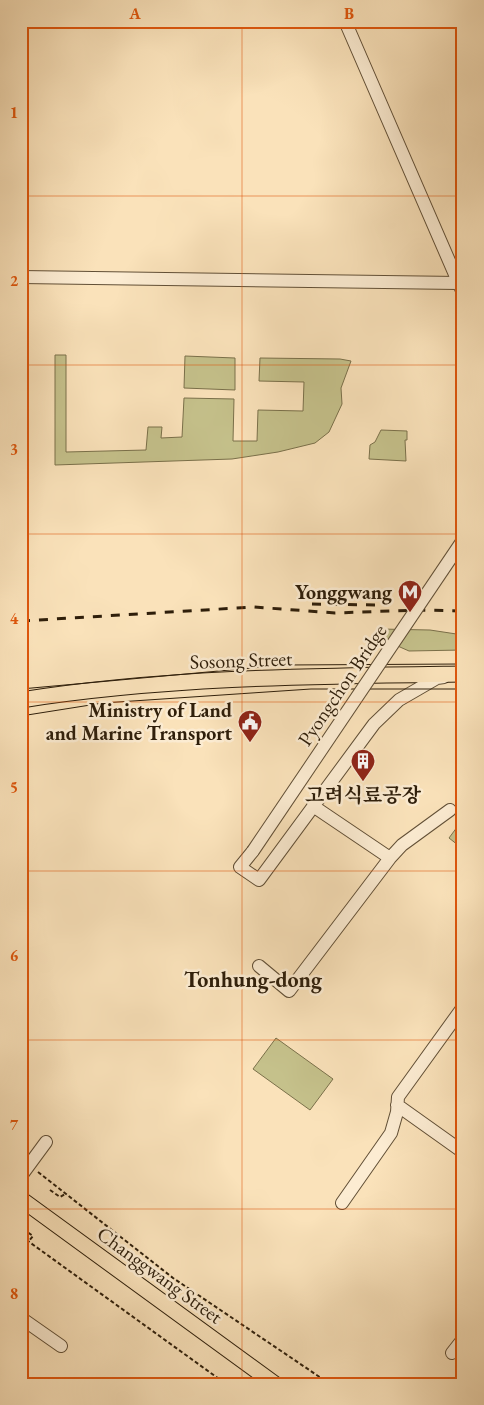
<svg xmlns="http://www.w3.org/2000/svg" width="484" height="1405" font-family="'EB Garamond','Noto Serif KR',serif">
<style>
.green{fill:#c5c18b;stroke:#7a704a}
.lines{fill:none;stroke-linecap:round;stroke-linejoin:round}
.minor-casing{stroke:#614f36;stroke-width:14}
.major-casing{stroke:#2e1e0a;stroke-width:17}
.path{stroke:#2e1e0a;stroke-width:2;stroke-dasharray:4 2.5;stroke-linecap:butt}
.minor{stroke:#fcecd2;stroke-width:12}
.major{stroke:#fae2ba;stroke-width:15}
.tram{stroke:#2e1e0a;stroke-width:1}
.rail{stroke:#2e1e0a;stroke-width:3;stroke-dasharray:9 9;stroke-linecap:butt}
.minor-bridge-casing{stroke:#614f36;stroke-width:14;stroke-linecap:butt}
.minor-bridge{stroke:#fcecd2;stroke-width:12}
.grid{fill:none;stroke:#df560c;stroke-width:1;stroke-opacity:0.55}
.labels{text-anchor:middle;stroke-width:5;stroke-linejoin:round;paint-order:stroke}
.poi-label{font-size:20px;font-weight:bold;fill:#2e1e0a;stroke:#fcecd2;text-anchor:end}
.street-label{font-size:20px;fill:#2e1e0a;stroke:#fcecd2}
.quarter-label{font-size:22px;font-weight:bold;fill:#2e1e0a;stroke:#fcecd2}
.neatline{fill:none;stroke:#df560c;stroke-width:2}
.grid-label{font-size:16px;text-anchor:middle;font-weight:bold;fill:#df560c}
</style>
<rect width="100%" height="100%" fill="#fae2ba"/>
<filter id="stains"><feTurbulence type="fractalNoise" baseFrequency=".004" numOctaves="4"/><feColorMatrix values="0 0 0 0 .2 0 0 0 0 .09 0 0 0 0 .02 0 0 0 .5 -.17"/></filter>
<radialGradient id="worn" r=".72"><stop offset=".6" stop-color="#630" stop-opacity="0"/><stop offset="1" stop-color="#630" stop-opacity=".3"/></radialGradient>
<path class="green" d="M55 355H66V452L146 450 148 427H162L161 438 182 437 184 398 234 399 233 441H257L258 410 303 411 304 382 259 381 260 358 340 359 351 361 341 388 342 404 329 432 315 443 278 452 232 459 55 465Z
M185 356 235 358V390L184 388Z
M381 430 407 431V440H405L406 461 369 459 370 445 375 442Z
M380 629 430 630 463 635V650L409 651 375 636V633Z
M463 819V849L449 838Z
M276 1038 333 1079 310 1110 253 1069Z"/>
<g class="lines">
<defs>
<path id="minor" d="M345 21 463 293
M21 277 458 283
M313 806 390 858
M253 851 240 867 259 880 374 724 399 700 437 678 444 677
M259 966 289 991 390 858 402 845 450 810
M397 1105 463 1152
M21 1176 46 1142
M342 1203 391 1133 397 1112 398 1097 463 1007
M21 1318 61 1346
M452 1353 463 1339"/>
<path id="major" d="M21 700C167 677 315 676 463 674
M21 1199 275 1384"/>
</defs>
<use href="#minor" class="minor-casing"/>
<use href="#major" class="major-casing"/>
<path class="path" d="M21 734H22
M38 1172 173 1278 330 1384
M50 1190 60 1197 65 1194
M23 1229 33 1236 29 1241
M21 1236 226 1384"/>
<use href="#minor" class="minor"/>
<use href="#major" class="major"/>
<path class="tram" d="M21 689 285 665 463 664
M21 716 103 703 311 689H463"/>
<path class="rail" d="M312 604 383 605
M21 621 254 607 335 613 418 610 463 611"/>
<defs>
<path id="minor-bridge" d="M253 851 463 540"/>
</defs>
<use href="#minor-bridge" class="minor-bridge-casing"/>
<use href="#minor-bridge" class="minor-bridge"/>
</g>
<path class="grid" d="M242 21V1384M21 196H463M21 365H463M21 534H463M21 702H463M21 871H463M21 1040H463M21 1209H463"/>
<defs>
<symbol id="metro-pin" viewBox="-11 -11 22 30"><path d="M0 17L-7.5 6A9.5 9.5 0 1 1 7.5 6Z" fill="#8f2418" stroke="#fcecd2"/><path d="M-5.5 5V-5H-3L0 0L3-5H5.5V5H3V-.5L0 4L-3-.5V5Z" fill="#fff"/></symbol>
<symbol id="civic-pin" viewBox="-11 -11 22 30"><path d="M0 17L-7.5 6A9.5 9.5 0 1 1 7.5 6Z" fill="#8f2418" stroke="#fcecd2"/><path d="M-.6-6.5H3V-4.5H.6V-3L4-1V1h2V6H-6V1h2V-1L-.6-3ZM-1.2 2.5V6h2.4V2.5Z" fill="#fff"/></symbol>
<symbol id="building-pin" viewBox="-11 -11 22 30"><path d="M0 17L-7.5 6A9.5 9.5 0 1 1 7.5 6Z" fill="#8f2418" stroke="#fcecd2"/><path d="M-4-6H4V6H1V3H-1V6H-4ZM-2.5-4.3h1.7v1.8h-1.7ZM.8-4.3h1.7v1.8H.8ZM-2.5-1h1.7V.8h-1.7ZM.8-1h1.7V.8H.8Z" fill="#fff"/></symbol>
</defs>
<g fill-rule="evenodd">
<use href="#metro-pin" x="396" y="578" width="28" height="38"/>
<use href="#civic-pin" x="236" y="708" width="28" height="38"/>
<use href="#building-pin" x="349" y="747" width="28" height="38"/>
</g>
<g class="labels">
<g class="poi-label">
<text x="392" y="599">Yonggwang</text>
<text x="232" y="717">Ministry of Land<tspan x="232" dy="23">and Marine Transport</tspan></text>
<text x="363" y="802" text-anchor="middle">고려식료공장</text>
</g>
<g class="street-label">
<text transform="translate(241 660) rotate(-2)" y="7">Sosong Street</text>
<text transform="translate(342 685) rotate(-56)" y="7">Pyongchon Bridge</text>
<text transform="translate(160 1275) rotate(36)" y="7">Changgwang Street</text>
</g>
<g class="quarter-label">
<text x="253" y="987">Tonhung-dong</text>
</g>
</g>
<rect width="484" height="1405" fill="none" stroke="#fae2ba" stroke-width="55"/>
<rect x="28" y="28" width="428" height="1350" class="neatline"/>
<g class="grid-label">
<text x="135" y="19">A</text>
<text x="349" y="19">B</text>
<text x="14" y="118">1</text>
<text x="14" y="286">2</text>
<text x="14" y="455">3</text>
<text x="14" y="624">4</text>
<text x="14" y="793">5</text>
<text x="14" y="961">6</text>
<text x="14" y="1130">7</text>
<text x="14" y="1299">8</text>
</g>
<rect width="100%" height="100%" filter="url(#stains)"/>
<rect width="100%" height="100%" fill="url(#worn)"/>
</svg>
